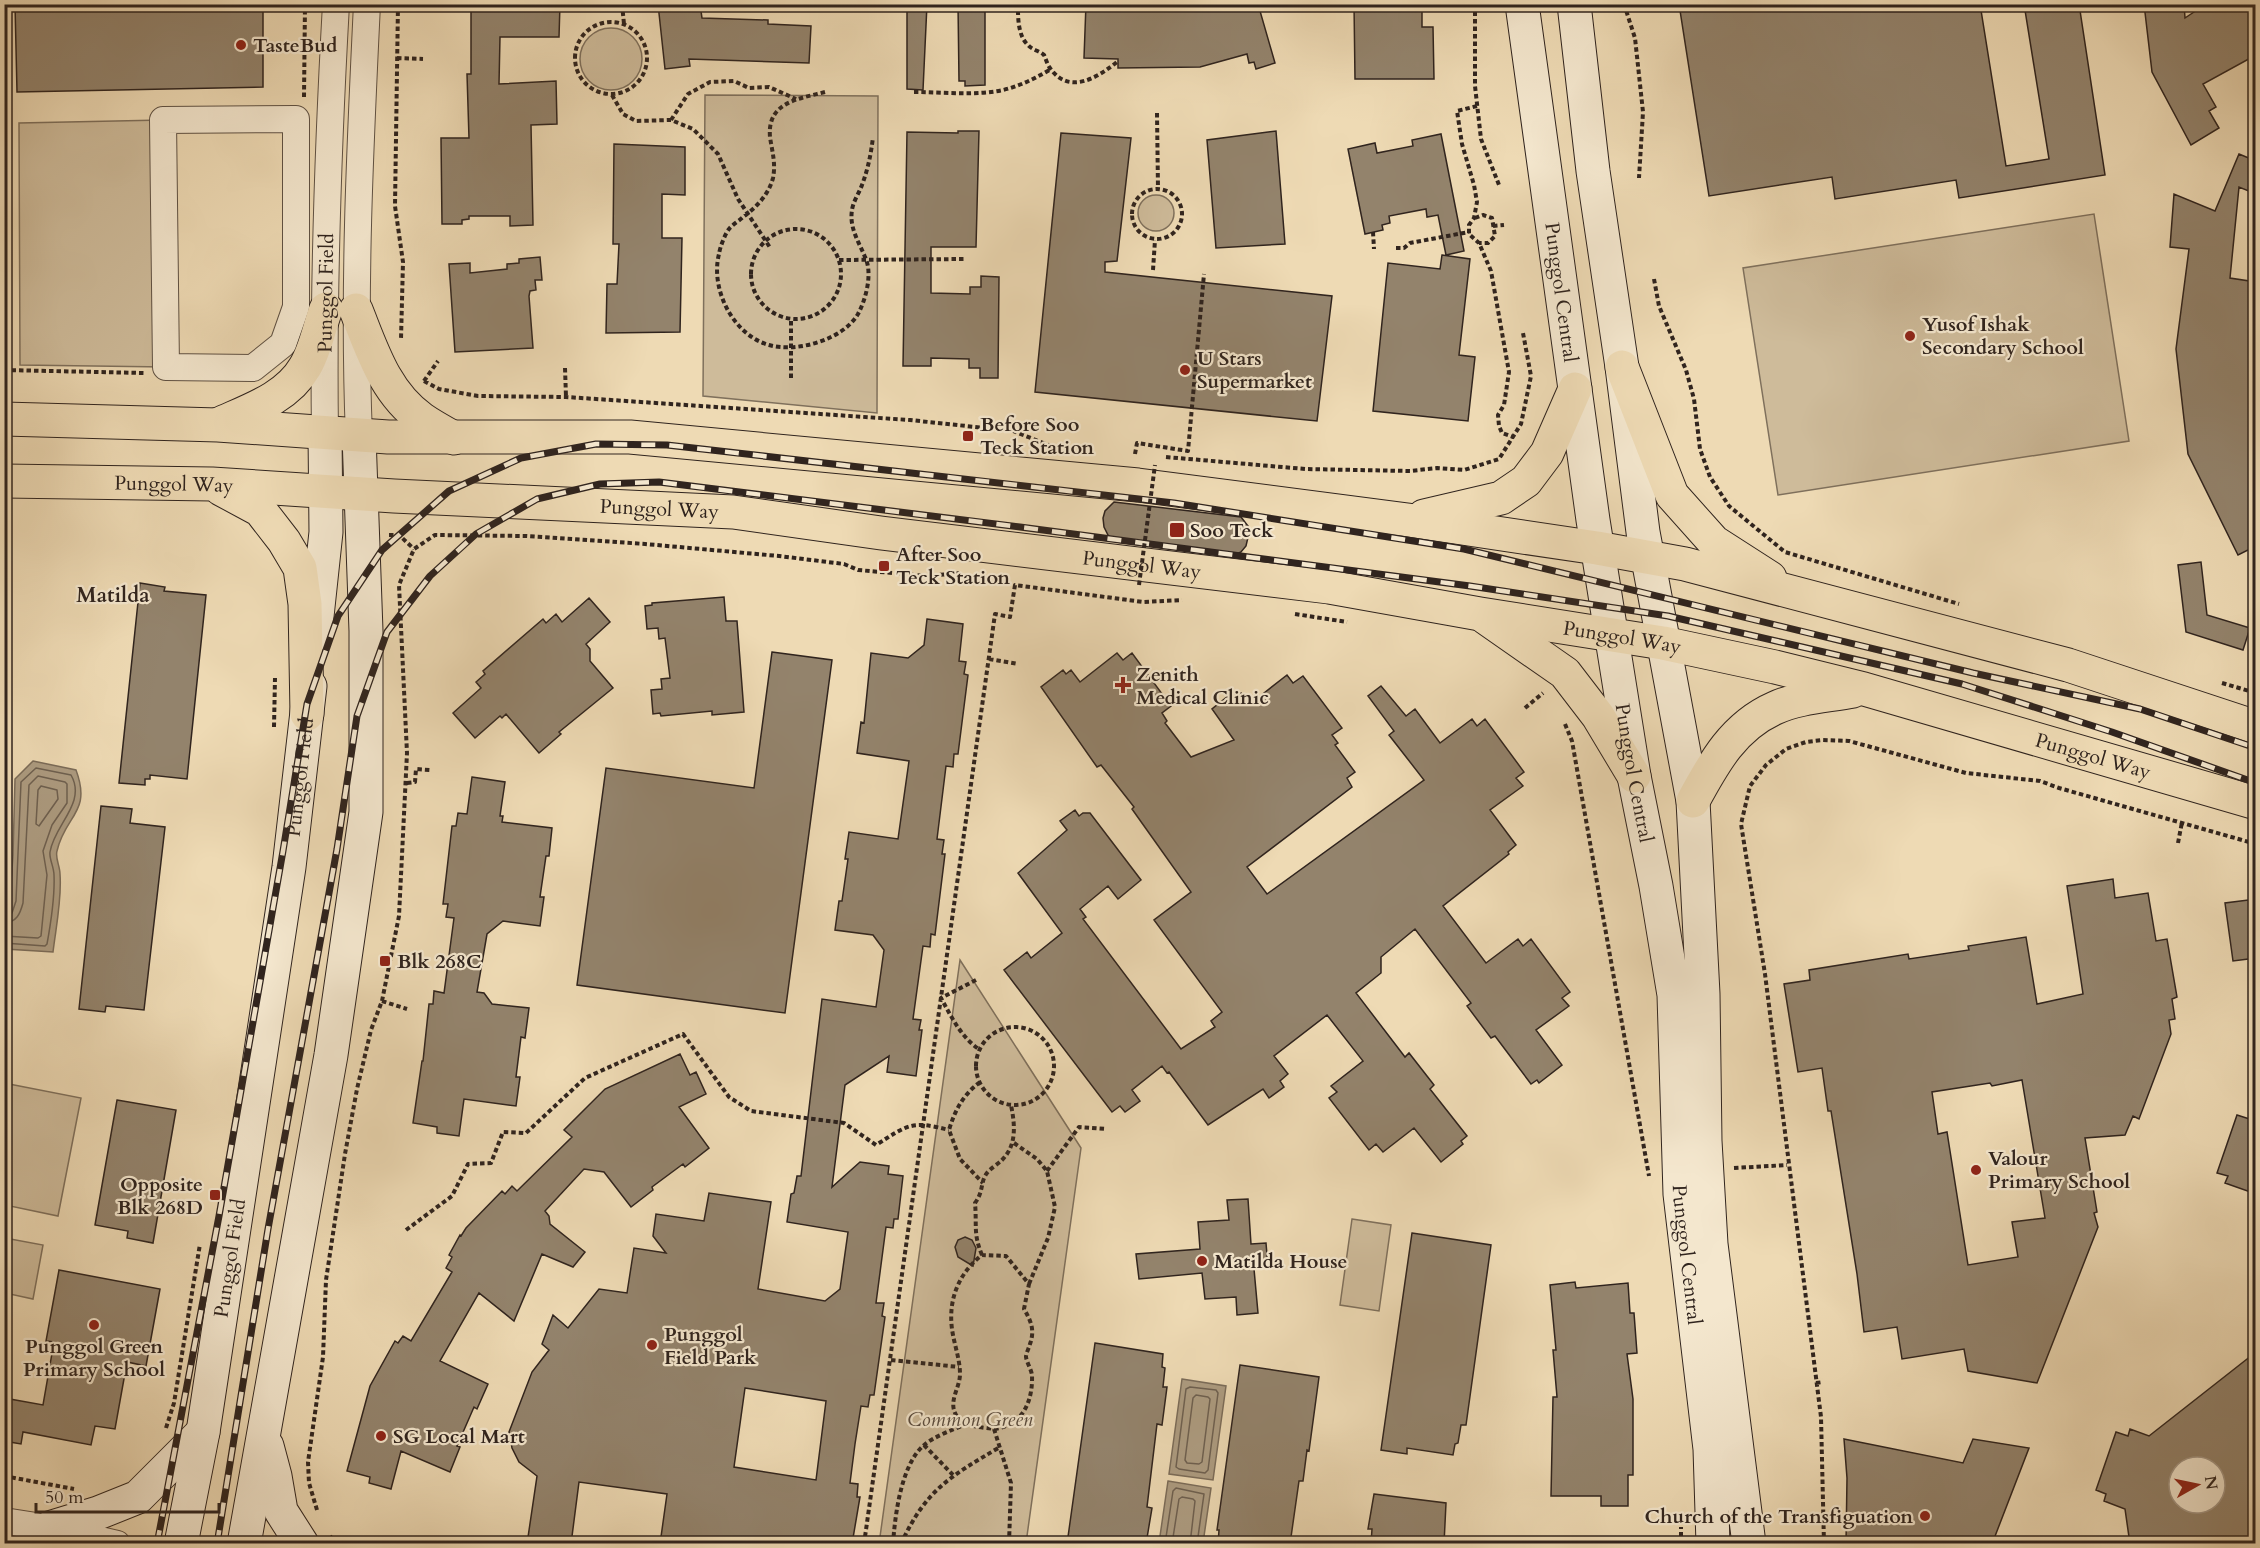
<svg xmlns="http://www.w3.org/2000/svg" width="2260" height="1548" font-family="Cardo,serif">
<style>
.green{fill:#cebb9a;stroke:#7f705c;stroke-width:1.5}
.water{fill:#ad9c81;stroke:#7b6c59;stroke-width:1.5}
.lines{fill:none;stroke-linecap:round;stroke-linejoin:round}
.shore{stroke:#6e6050;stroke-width:1.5}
.building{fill:#93836c;stroke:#30241e;stroke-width:1.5;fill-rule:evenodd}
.street-casing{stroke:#605244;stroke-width:28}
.secondary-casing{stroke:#30241e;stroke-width:35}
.primary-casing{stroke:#30241e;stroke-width:35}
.path{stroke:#30241e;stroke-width:4;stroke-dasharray:4.5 3;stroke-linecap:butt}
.street{stroke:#f4e7ce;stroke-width:26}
.secondary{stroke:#f4e7ce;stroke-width:33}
.primary{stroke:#eedab4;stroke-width:33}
.rail-casing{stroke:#30241e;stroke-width:7}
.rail{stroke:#f4e7ce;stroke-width:4.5;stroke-dasharray:14;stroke-linecap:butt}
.path-bridge{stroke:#30241e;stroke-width:4;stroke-dasharray:4.5 3;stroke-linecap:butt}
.poi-dot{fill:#8f2418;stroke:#f4e7ce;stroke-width:2}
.labels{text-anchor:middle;stroke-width:4.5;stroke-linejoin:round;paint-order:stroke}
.poi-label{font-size:20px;font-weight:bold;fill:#30241e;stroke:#f4e7ce;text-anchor:start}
.street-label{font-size:20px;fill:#30241e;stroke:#f4e7ce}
.park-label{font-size:20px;font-style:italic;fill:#584a3d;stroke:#f4e7ce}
.neighbourhood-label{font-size:21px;font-weight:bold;fill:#30241e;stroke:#f4e7ce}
</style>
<rect width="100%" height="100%" fill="#eedab4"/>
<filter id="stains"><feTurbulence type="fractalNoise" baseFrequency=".00333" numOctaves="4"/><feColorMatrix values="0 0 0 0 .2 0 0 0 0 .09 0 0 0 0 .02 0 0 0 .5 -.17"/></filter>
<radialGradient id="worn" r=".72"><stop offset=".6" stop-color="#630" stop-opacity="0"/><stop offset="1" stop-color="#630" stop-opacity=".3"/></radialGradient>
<path class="green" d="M580 59a31 31 0 1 1 62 0a31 31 0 1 1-62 0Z
M705 95 878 96 877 413 703 396Z
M163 120 166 367 20 365 19 123Z
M1138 213a18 18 0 1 1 36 0a18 18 0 1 1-36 0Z
M2094 214 2129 441 1778 495 1743 268Z
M960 960 1081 1148 1026 1543 879 1544Z
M4 1083 81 1098 58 1216 5 1205Z
M1352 1219 1391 1225 1379 1311 1340 1305Z
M5 1238 43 1245 33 1299 5 1293Z"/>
<path class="water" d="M33 761 76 770C92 813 65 815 57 851 55 858 60 866 60 874 62 899 56 927 53 952L5 949V918L10 900 13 855 15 779Z
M1182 1379 1226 1386 1213 1480 1169 1474Z
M1168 1481 1211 1488 1203 1543H1159Z"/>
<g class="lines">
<path class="shore" d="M41 786 57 790 58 799 39 826 36 824 38 790Z
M4 915 12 913 16 901 21 782 36 768 71 775C87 803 54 825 50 852 49 859 54 867 54 875 55 897 51 922 47 944L45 946 4 943
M4 923C17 922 20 914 23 903L29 785 38 776 65 782 67 784V803L52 825 43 851 47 875 41 936 38 938 4 936
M1190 1387 1216 1390 1218 1393 1208 1470 1205 1473 1179 1469 1176 1467 1186 1389Z
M1196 1395 1208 1397 1210 1399 1202 1462 1199 1464 1187 1463 1185 1460 1193 1398Z
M1165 1544 1173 1491 1176 1488 1204 1494 1197 1544
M1172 1544 1179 1499 1182 1497 1193 1499 1195 1501 1190 1544"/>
</g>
<path class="building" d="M15 4H263V87L17 92Z
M471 4H560L559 37H500L499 84 556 81 557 124 531 125 533 225 510 226V216H469V219L462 220V224H442L441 138H469L467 74H471Z
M658 4H700L702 18 768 20V24L811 26 809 63 689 59 690 66 665 69Z
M907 4H927L923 90 907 89Z
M958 4H985V85L965 86V81H959Z
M1086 4H1258L1275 63 1256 69 1254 62 1249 63 1247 54 1200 67 1118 68V59L1084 58Z
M1354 4H1422V27H1433L1434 79H1355Z
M1679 4H1980L2006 166 2049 159 2024 4H2079L2105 175 1959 198 1956 180 1835 199 1832 177 1709 196Z
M2144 4H2184L2185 18 2206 4H2245L2256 21V55L2203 84 2216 107 2209 111 2219 128 2191 145 2152 72Z
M958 131H979L976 247H931V293L970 294V287H981V276L999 277 998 378H980V368H969V359L931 358V366H903L907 132 958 133Z
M1276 131 1285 244 1216 248 1207 140Z
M1061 133 1131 138 1117 261 1105 262V272L1332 296 1317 421 1035 392Z
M1441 134 1464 251 1446 255 1438 215 1427 217 1426 209 1389 216 1390 223 1382 225 1383 230 1365 234 1348 149 1375 143 1377 153 1413 146 1412 140Z
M614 144 685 147V195L662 194V238H682L680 332 606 333 607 284H617L619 244H613Z
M2239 154 2256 161V194L2239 187 2230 278 2256 282V546L2238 555 2188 454 2176 349 2189 249 2170 247 2174 194 2215 211Z
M1442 255 1470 259 1459 355 1475 357 1468 421 1373 411 1388 263 1440 269Z
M540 257 542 280H535L536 290 530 291 529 296 533 348 455 352 449 264 470 263V273L507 269V264L519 263V259Z
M1114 502 1241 517 1248 526 1249 533 1246 546 1241 552 1232 556 1116 542 1108 535 1104 527 1103 518 1105 511Z
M2201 562 2207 615 2250 628 2243 650 2186 632 2178 565Z
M140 583 165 587 164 591 206 595 187 779 150 775V779H145V785L119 783Z
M724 597 726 621H737L744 712 712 715V711L661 716 660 713 653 714 651 690 662 689 661 679 670 678 665 638 659 639 658 628 647 629 645 606 652 605V603Z
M589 598 610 622 586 644 590 649V661L613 688 559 732 561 734 539 753 506 714 502 718 500 716 475 738 453 713 481 688 476 682 485 674 483 671 543 619 546 623 556 614 562 622Z
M927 619 963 624 959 661 966 662 964 674 968 675 958 754H954L953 767 946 766 937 839 944 840 942 854H945L935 935 931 934 930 947 923 946 913 1019 921 1020 919 1030H922L916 1076 887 1072 889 1056 845 1085 832 1187 860 1162 889 1166 888 1174 903 1176 898 1219H894L893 1228 886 1227 876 1303H884L882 1316 885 1317 874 1395H870L868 1407 861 1406 855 1444 850 1483 858 1484 857 1497H860L852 1544H660L667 1494 579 1482 571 1544H527L537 1476 519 1462 512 1448 509 1432 532 1372 549 1350 542 1344 553 1315 568 1328 599 1289 627 1293 634 1248 666 1253 653 1236 656 1214 704 1221 709 1193 771 1202 758 1289 825 1301 840 1289 848 1232 787 1222 791 1194 794 1193 797 1176H801L822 999 876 1007 884 950 873 935 835 930 839 901H842L848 859H845L849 832 898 839 909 761 857 753 861 722 864 723 871 653 908 658 924 645ZM745 1388 826 1401 816 1480 734 1467Z
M772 652 832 660 785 1013 577 985 606 768 754 788Z
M1117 653 1123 660 1132 653 1171 706 1162 713 1167 721 1165 723 1191 757 1234 740 1212 709 1233 692 1236 696 1241 693 1250 704 1287 675 1293 683 1303 676 1342 728 1332 735 1338 743 1335 745 1355 772 1347 778 1352 787 1247 867 1267 894 1424 780 1389 735 1394 731 1368 696 1381 686 1406 716 1415 709 1440 743 1472 719 1477 726 1485 719 1524 772 1516 778 1523 786 1490 810 1516 845 1508 852 1509 854 1443 906 1486 963 1518 939 1523 946 1531 939 1570 992 1562 998 1569 1006 1536 1030 1562 1065 1539 1083 1537 1080 1531 1084 1495 1036 1491 1038 1467 1006 1471 1003 1415 929 1381 957V973L1356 993 1405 1057 1409 1053 1434 1085 1430 1089 1467 1136 1461 1141 1463 1144 1441 1162 1414 1128 1383 1152 1376 1144 1369 1150 1329 1098 1337 1092 1331 1086 1363 1061 1327 1015 1274 1056 1288 1074 1280 1081 1284 1087 1269 1098 1263 1089 1208 1125 1169 1072 1167 1073 1162 1066 1132 1090 1140 1101 1125 1112 1120 1106 1112 1112 1004 970 1027 952 1031 958 1062 933 1018 873 1067 830 1060 821 1075 810 1079 816 1083 813H1090L1141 880 1118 899 1108 886 1080 909 1086 917 1083 919 1181 1049 1215 1027 1211 1021 1222 1012 1154 920 1191 892 1132 809 1134 807 1101 765 1097 767 1041 687 1063 670 1066 674 1071 670 1080 682Z
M472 777 505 782 500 816H503L502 822 552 828 549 856H546L540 897H544L540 926 503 921 487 934 477 992 484 993 492 1004 529 1008 525 1038 521 1037 516 1077H520L516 1106 464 1099 459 1136 437 1133V1127L413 1123 422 1061H423L429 1004H433L434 991 444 993 454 918 446 917 448 904H443L452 826H456L458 813 467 814Z
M101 806 132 809 130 823 165 827 144 1010 106 1006 105 1012 79 1009Z
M2113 879 2115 898 2148 893 2156 941 2167 939 2177 997 2172 999 2175 1019 2169 1020 2171 1034 2139 1119 2133 1116 2125 1135 2085 1138 2097 1212 2094 1213 2098 1227 2037 1383 1968 1371 1964 1349 1902 1359 1897 1327 1864 1332 1857 1274 1831 1111H1828L1822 1068 1798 1072 1784 984 1810 980 1809 970 1908 954 1909 959 1969 950 1968 946 2026 937 2037 1004 2083 994 2067 886ZM2022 1080 2045 1218 2012 1222 2018 1257 1968 1265 1947 1132 1938 1134 1932 1092 1990 1083 1992 1086Z
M2256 899V958L2233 961 2225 903Z
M680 1054 690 1075 696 1072 706 1094 679 1107 709 1148 685 1167 683 1164 652 1187 653 1190 631 1207 604 1172 584 1169 545 1211 549 1216 550 1224 585 1252 573 1267 542 1254 514 1321 479 1293 440 1361 488 1384 477 1409 474 1407 457 1446 460 1447 450 1472 401 1451 391 1489 369 1483 370 1477 347 1471 370 1386 395 1341 398 1343 403 1336 411 1341 452 1272 446 1268 452 1257 449 1255 460 1235 461 1236 466 1228 502 1191 505 1194 512 1186 517 1191 572 1137 564 1130 605 1089Z
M117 1100 176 1110 153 1243 127 1238 128 1231 95 1225Z
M2237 1115 2256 1121V1194L2225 1183 2228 1176 2217 1173Z
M1248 1199 1251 1244 1266 1243 1268 1267 1254 1269 1258 1313 1237 1315 1236 1297 1205 1299 1202 1273 1139 1279 1136 1254 1200 1249 1198 1222 1229 1220 1227 1200Z
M1412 1233 1491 1245 1466 1425H1461L1458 1443 1455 1444 1453 1455 1407 1448V1454L1381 1450Z
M965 1237 972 1240 976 1248 973 1266 958 1257 955 1247 958 1240Z
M59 1270 160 1289 146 1366 127 1362 115 1429 95 1426 91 1445 23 1432 21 1444 4 1441V1398L43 1405 54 1342 46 1341Z
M1575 1282 1576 1288 1628 1283 1630 1313H1634L1637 1353 1627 1354 1633 1399V1475H1628V1506H1601V1496H1551L1553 1397H1557L1553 1350H1556L1550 1285Z
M1095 1343 1163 1354 1162 1367 1165 1368 1163 1387H1167L1162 1425 1157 1424 1147 1507 1152 1508 1146 1544H1067Z
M2256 1352V1544H2130L2125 1509 2104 1501 2106 1494 2096 1490 2116 1432 2128 1436 2130 1429 2149 1436ZM2179 1467H2215V1503H2179Z
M1240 1365 1319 1377 1309 1451 1307 1450 1303 1481H1299L1290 1544H1218L1219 1530H1217Z
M1844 1439 1963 1463 1973 1439 2029 1448 1992 1544H1846L1847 1478Z
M1374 1494 1446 1503 1444 1544H1371L1372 1529H1368Z"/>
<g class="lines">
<defs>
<g id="street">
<path d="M296 119V307L283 344 253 368 166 367 163 120Z"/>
<path id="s1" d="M325 433C323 291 328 147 336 4"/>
<path d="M359 436C353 292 360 148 367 4"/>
<path d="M4 1521 49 1528 117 1544"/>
</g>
<g id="secondary">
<path id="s2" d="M1522 4 1593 520 1634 776 1656 886 1674 995 1680 1194 1710 1449 1713 1544"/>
<path d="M1574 4 1593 171 1622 367 1643 532 1693 801 1703 994 1705 1141 1711 1244 1749 1544"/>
<path d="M315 635 326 532 325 433"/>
<path d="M267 1446 275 1476 281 1511 302 1544"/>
<path d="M49 1528 98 1513 138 1497 203 1432"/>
<path id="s3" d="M181 1544 203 1432 289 867 310 686"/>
<path d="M244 1544 331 1055 366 812V631L359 436"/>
</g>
<g id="primary">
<path d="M356 310C372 350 385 393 422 419 432 426 443 432 454 438"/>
<path d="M1622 367 1672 495 1714 542 1770 578"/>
<path d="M4 419 218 425 388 437H630L1138 485 1408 520 1597 548 1685 564 2068 665 2256 727"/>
<path d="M219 424C250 410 287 398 305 367 315 351 319 328 326 309"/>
<path id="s4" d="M4 481 212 484 394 496 733 512 881 533 1329 587 1480 614 1663 643 1775 667 1864 689 2256 803"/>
<path d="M221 489 260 510 284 541 300 568 305 604 307 714"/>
<path d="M1424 516 1501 498 1526 481 1547 453 1575 389"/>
<path d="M1486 618 1565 673 1598 716 1634 776"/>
<path d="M1693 801C1714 762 1734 726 1775 708 1799 697 1828 696 1853 691"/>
</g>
</defs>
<use href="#street" class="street-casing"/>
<use href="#secondary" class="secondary-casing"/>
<use href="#primary" class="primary-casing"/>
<path class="path" d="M398 4 395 206 403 262 401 339
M622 4 624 24
M1031 4 1018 10C1018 21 1019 37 1028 45 1032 50 1040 51 1044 55 1046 59 1047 64 1050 68 1069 96 1099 77 1118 61
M1475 4V86L1481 139 1499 185
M1624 4 1635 38 1643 112 1639 178
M575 58a36 36 0 1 1 72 0a36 36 0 1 1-72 0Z
M397 58 423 59
M825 92C798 99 767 102 770 137 772 151 776 163 773 178 769 194 756 208 743 217 739 221 733 224 729 229 725 234 720 247 719 254 710 289 733 335 769 345 796 353 843 340 858 314 866 299 873 273 865 257 859 242 849 228 852 210 853 202 859 193 862 185 868 169 871 154 873 137
M914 92C943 92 975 96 1003 90 1020 86 1036 78 1051 69
M612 95 623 114 636 121 671 120 693 129 718 154 738 199 771 249
M304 97 305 4
M1477 106 1457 111 1462 144 1474 185 1477 202 1474 218 1469 225V234L1479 243 1491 271 1509 372 1504 405 1498 415 1499 426 1502 433 1513 437
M1157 113 1158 189
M671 120 688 94 710 82 734 81 749 88 769 87 796 99
M1132 214a25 25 0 1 1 50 0a25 25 0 1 1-50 0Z
M1475 218 1483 215 1492 218 1495 236 1488 243H1479
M1493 226 1504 225
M751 274a45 45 0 1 1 90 0a45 45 0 1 1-90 0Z
M1373 232 1374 249
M1396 248H1404L1410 243 1469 232
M839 260 965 259
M1153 270 1155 240
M1654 279 1659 306 1686 370 1694 399 1700 449 1710 477 1729 506 1785 552 1959 604
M565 368 566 397
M4 370 144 373
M791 378V319
M424 381 439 389 478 396 566 397 910 420 1013 431 1051 446
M424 381 438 361
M1135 454 1137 443 1188 451 1204 274
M1166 457 1305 469 1410 471 1437 468 1464 470 1499 459 1521 424 1531 376 1523 333
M389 535H399L414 549
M1295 614 1347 622
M989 659 1018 664
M2222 683 2256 693
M1525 708 1543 693
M1565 724 1572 741 1649 1176
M274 727 275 678
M407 783 415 782 416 769 430 770
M2178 843 2182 822
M976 980 941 998C952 1018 961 1037 980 1050
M382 1001 407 1009
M976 1066a39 39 0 1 1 78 0a39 39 0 1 1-78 0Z
M980 1082C963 1095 955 1110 949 1130L960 1159 983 1183
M1014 1143 1037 1159 1047 1171 1055 1207 1048 1238 1029 1284
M1734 1168 1787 1165
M1047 1171 1079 1127 1106 1129
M406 1230 452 1196 468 1164 491 1163 503 1132 526 1133 585 1078 683 1034 729 1097 751 1111 844 1123 876 1145C908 1125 911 1120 949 1130
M982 1255C973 1234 977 1225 975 1203 984 1191 980 1182 987 1173 991 1168 998 1164 1002 1160 1017 1145 1015 1125 1011 1105
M891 1360 959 1367
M1816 1383 1823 1382
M166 1428 174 1403 200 1244
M994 1429C1022 1426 1033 1402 1032 1375 1031 1369 1027 1363 1026 1357 1026 1353 1029 1348 1030 1344 1035 1330 1031 1321 1024 1309L1029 1284 1006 1256 982 1255C959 1273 948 1299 952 1329 954 1344 960 1359 960 1374 960 1388 948 1401 956 1415 963 1427 981 1427 994 1429L1011 1483 1009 1544
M924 1445 953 1475
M4 1476 74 1489
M317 1510 309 1483 308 1462 323 1357 326 1280 345 1154 357 1089 371 1030 382 1001 399 916 407 753 399 585 414 549 435 535 526 536 645 544 779 556 844 564 858 570 927 576 961 573
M330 1536 337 1544
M864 1544 995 614 1010 617 1015 585 1143 602 1182 600
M893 1544C895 1515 901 1466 923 1446 934 1436 953 1430 966 1424
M901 1544C926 1489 951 1476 1000 1447
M1681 1544V1527
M1824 1544 1821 1417 1765 974 1741 824 1750 786 1766 765 1786 749 1806 742 1823 740 1849 741 1966 773 2040 781 2059 788 2256 844"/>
<use href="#street" class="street"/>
<use href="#secondary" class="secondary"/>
<use href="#primary" class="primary"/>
<defs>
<path id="rail" d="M157 1544 219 1216 283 851 307 704 338 616 382 550 449 491 521 458 596 444 667 445 1174 503 1464 549 1973 673 2140 709 2256 748
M217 1544 268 1229 337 849 357 716 387 632 430 576 476 534 537 499 600 484 659 482 1020 527 1470 586 1668 616 1962 684 2112 732 2256 783"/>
</defs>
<use href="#rail" class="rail-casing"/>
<use href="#rail" class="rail"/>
<path class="path-bridge" d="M1139 585 1155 465"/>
</g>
<g class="poi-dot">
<circle cx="241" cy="45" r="6"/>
<circle cx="1910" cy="336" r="6"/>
<circle cx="1185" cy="370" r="6"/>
<rect x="962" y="430" width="12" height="12" rx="3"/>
<rect x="1169" y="522" width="16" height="16" rx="3"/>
<rect x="878" y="560" width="12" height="12" rx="3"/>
<path d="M1120 676h6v6h6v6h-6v6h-6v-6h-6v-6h6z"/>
<rect x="379" y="955" width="12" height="12" rx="3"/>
<circle cx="1976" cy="1170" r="6"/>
<rect x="209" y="1189" width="12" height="12" rx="3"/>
<circle cx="1202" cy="1261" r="6"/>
<circle cx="94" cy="1325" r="6"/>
<circle cx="652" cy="1345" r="6"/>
<circle cx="381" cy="1436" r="6"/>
<circle cx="1925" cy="1516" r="6"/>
</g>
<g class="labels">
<g class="poi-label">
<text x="253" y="52">TasteBud</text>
<text x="1922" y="331">Yusof Ishak<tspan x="1922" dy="23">Secondary School</tspan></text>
<text x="1197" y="365">U Stars<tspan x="1197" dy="23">Supermarket</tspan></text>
<text x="980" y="431">Before Soo<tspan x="980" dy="23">Teck Station</tspan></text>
<text x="1190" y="537">Soo Teck</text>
<text x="896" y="561">After Soo<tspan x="896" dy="23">Teck Station</tspan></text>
<text x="1136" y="681">Zenith<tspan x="1136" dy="23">Medical Clinic</tspan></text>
<text x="397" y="968">Blk 268C</text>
<text x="1988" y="1165">Valour<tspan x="1988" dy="23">Primary School</tspan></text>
<text x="203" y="1191" text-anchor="end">Opposite<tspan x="203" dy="23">Blk 268D</tspan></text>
<text x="1214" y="1268">Matilda House</text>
<text x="664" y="1341">Punggol<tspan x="664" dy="23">Field Park</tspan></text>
<text x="94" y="1353" text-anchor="middle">Punggol Green<tspan x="94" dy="23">Primary School</tspan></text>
<text x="393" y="1443">SG Local Mart</text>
<text x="1913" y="1523" text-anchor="end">Church of the Transfiguation</text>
</g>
<g class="street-label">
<text dy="7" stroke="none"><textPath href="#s2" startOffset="291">Punggol Central</textPath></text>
<text dy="7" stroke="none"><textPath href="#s1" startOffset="140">Punggol Field</textPath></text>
<text dy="7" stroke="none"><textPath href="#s4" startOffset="170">Punggol Way</textPath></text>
<text dy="7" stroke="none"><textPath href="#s4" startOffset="656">Punggol Way</textPath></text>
<text dy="7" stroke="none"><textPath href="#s4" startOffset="1142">Punggol Way</textPath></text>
<text dy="7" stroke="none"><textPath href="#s4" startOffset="1628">Punggol Way</textPath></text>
<text dy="7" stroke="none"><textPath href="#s4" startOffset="2114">Punggol Way</textPath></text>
<text dy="7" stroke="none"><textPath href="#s2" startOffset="777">Punggol Central</textPath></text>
<text dy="7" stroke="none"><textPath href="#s3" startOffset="776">Punggol Field</textPath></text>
<text dy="7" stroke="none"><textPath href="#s2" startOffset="1263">Punggol Central</textPath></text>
<text dy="7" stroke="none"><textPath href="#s3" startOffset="290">Punggol Field</textPath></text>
</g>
<g class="park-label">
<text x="970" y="1426">Common Green</text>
</g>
<g class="neighbourhood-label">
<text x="113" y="602">Matilda</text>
</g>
</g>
<rect width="2260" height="1548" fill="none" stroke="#eedab4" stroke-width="24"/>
<rect x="6" y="6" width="2248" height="1536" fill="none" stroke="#30241e" stroke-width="3"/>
<rect x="12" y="12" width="2236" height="1524" fill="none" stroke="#30241e" stroke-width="1.5"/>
<g transform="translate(2197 1485) rotate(81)"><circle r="28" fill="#f4e7ce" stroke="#a69988" stroke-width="1.5"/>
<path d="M0-4.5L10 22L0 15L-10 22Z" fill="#8f2418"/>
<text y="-9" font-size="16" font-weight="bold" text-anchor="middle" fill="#30241e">N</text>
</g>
<path d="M36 1503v9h183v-9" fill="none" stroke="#30241e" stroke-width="3"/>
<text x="45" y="1503" font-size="18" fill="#30241e" stroke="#f4e7ce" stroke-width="4.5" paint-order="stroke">50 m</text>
<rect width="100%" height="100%" filter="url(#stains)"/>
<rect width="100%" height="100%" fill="url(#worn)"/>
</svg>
